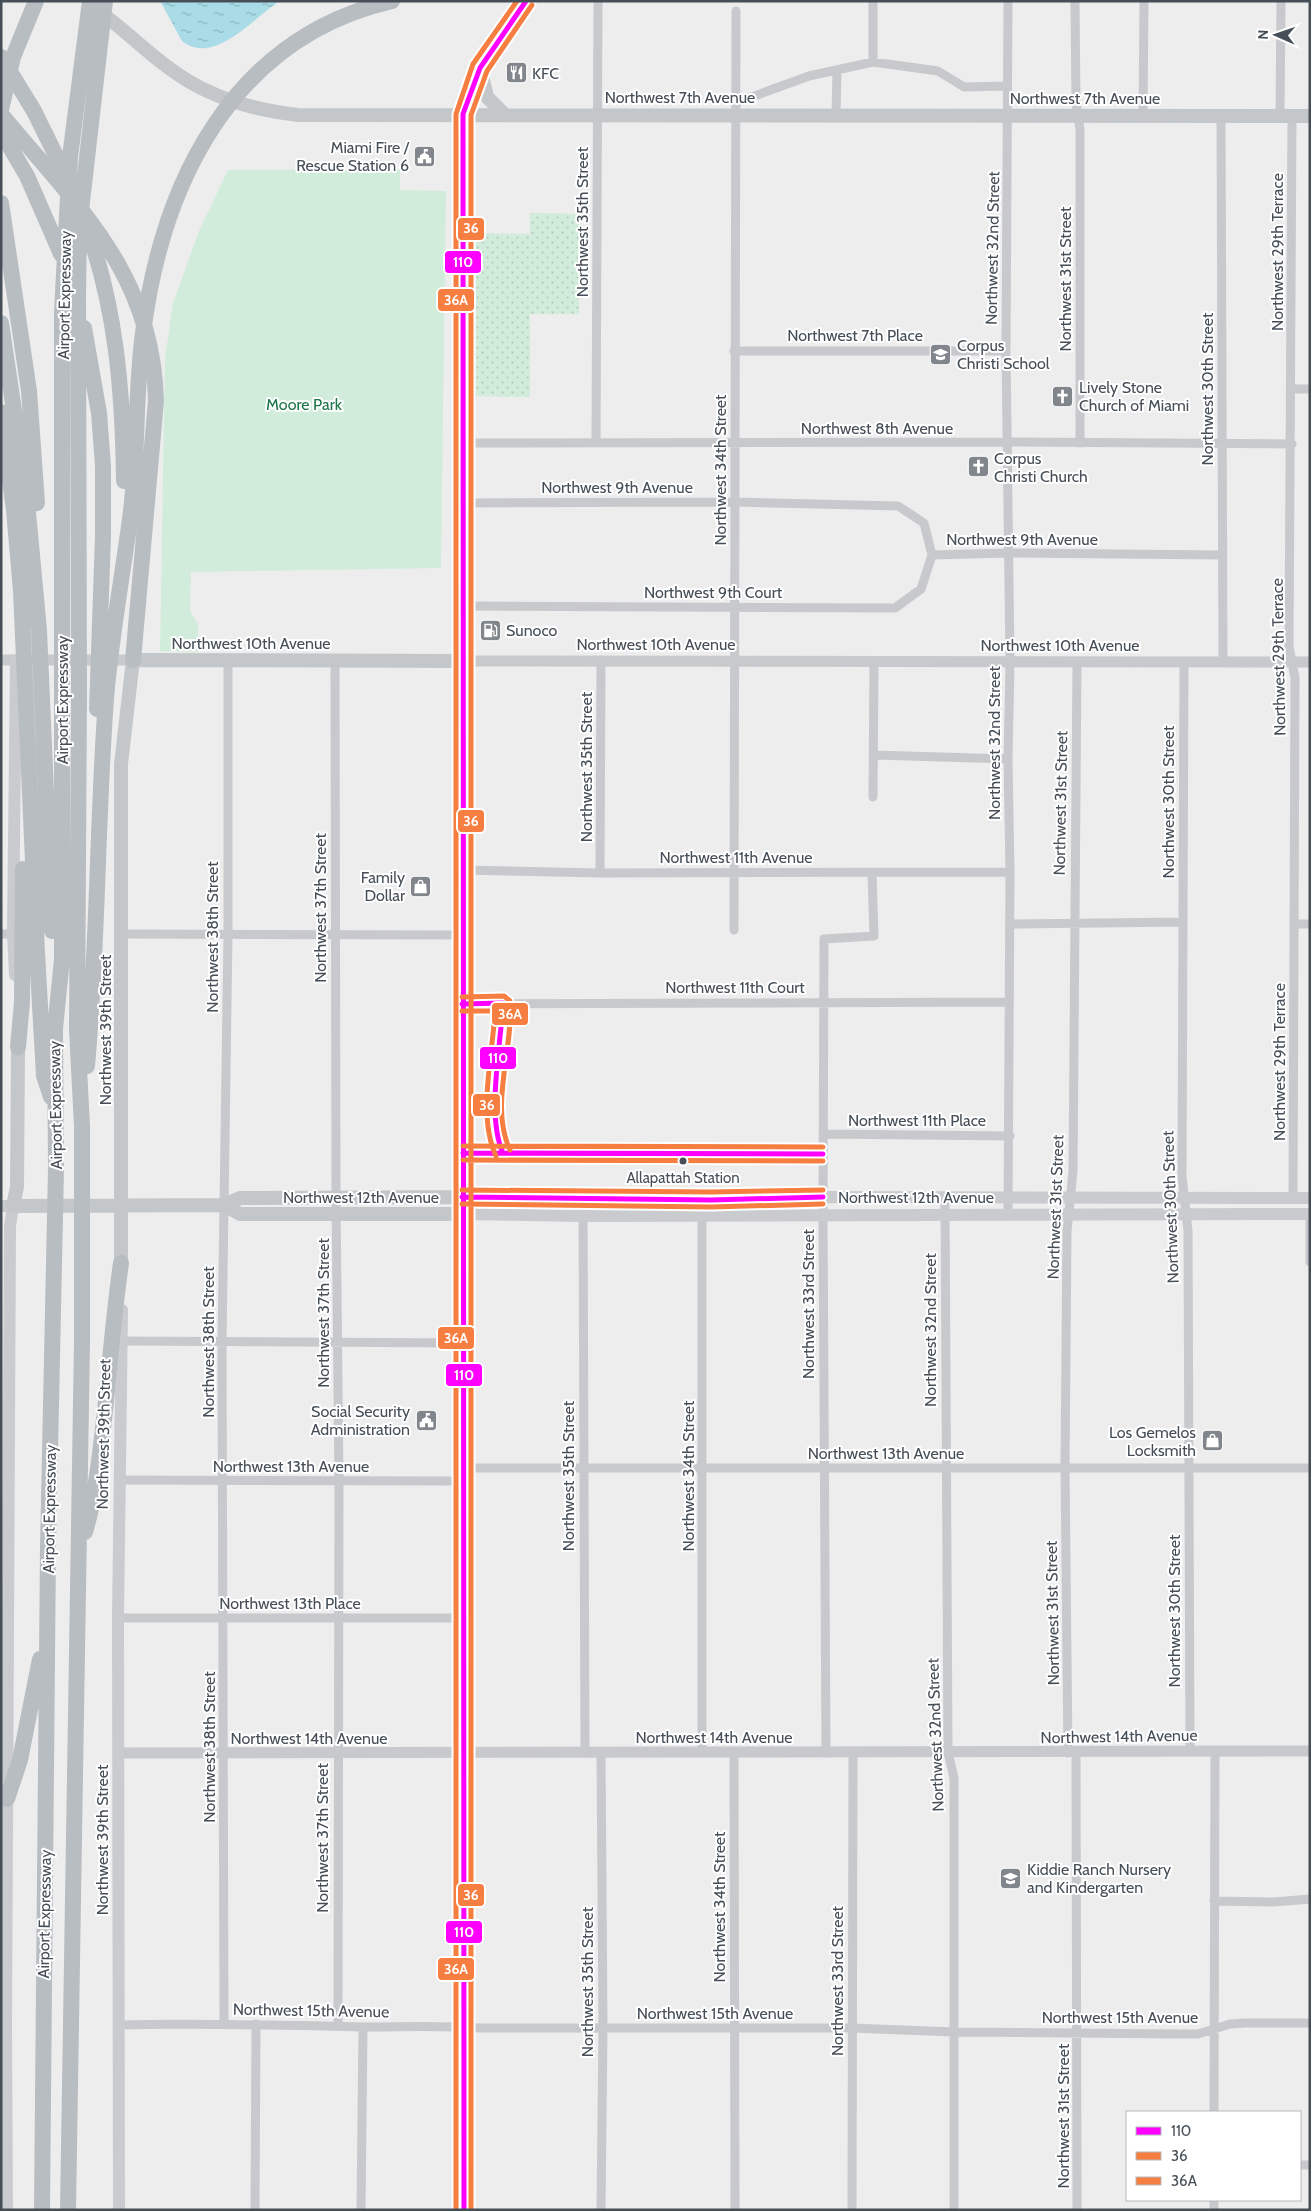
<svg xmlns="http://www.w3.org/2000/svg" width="1311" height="2211" font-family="Cabin,sans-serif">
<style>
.grass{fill:url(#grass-dots)}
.park{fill:#d2ecdb}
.water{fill:url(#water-ripples)}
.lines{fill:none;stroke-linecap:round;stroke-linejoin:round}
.minor{stroke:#c7c9cc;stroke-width:9}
.tertiary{stroke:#c7c9cc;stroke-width:11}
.secondary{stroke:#c9cbce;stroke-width:12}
.primary{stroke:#c4c7ca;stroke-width:14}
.motorway{stroke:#b8bdc2;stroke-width:16}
.bus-1-casing{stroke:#fff;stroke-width:9}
.bus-2-casing{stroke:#fff;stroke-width:9}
.bus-3-casing{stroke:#fff;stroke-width:9}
.bus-1{stroke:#f0f;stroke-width:5}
.bus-2{stroke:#f67e41;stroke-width:5}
.bus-3{stroke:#f67e41;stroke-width:5}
.bus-dot{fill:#464f58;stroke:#fff;stroke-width:2}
.labels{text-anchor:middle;stroke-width:4;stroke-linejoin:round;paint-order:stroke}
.bus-label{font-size:15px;fill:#464f58;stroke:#fff}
.poi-label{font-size:16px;fill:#464f58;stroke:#fff;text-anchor:start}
.street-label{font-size:16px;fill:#464f58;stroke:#fff}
.park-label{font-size:16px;fill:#1c7447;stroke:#fff}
.line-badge{stroke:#fff;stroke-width:2}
.badge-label{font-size:14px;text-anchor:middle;font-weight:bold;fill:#fff}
</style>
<defs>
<pattern id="grass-dots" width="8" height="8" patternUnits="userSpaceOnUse" patternTransform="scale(1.25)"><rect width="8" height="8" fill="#d2ecdb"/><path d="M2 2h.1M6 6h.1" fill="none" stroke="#b6ccbe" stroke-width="1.8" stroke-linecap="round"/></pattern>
<pattern id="water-ripples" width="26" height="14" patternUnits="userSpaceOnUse" patternTransform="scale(1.25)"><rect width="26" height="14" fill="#a9dce7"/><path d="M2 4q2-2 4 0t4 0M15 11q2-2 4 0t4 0" fill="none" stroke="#8bb5be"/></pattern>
</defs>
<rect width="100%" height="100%" fill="#eeeded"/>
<path class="grass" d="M530 213 580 214 579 314H530V397L475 396 476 233 530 234Z"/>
<path class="park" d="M400 169V190L446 191 441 568 191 572 190 611 198 624 197 652 160 651 165 358 173 303 199 231 228 170Z"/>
<path class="water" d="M160 1H280C255 16 214 67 182 41Z"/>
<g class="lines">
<path class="minor" d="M1008 1 1006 351 1010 663 1008 759 1010 872 1008 1214
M1075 1 1076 104 1080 129V443
M873 62V1
M735 103 809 76 873 62 938 71 964 87 1007 86
M836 115 837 70
M1143 115 1144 1
M1221 115 1223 662
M1292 115 1289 646 1295 678 1293 1198
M1280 116 1281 1
M734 351H1006
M1292 389H1310
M462 443 1007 442 1292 444
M596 443 598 1
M462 503 736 502 898 506 924 523 932 555
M932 555 1008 553 1222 555
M463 606 895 608 921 589 932 555
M335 660 336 1199 339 1481 338 2026
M1184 661 1182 1176 1188 1231 1190 1751
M874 755 1008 759
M873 797 874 662
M462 870 600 873 1010 872
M600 873 601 660
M1010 924 1183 922
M1295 924H1310
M734 930 736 11
M1 934H13
M122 934 462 935
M462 1004 1009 1002
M823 1134 1010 1136
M583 1199 585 1753
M702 1199V1752
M945 1199 948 1752 954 1778V2210
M1310 1214V1262
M122 1341 462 1343
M462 1468H1310
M119 1480 462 1481
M118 1618H463
M601 1753 603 2027 601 2210
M826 1753 823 1215 824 939 874 936 872 873
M1068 1753 1065 1468 1067 1232 1073 1171 1077 662
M1076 1753 1077 2210
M734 1754 735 2210
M1214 1901 1274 1902 1310 1899
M224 2023 222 1343 228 934V661
M119 2025C200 2023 281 2025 362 2027 401 2027 440 2025 479 2028H851L954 2032 1178 2034H1198L1230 2024 1245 2023H1310
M1214 2112 1215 1751
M1300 2165H1310
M255 2210 256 2024
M361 2210 363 2027
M852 2210 853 1753
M1214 2210V2200"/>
<path class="tertiary" d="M1 660H133
M462 661 1310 662
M119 1753 1310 1751"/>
<path class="secondary" d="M15 975 13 934 16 660
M462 1197 711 1200 823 1197 1310 1198
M1 1206H13L10 1226 6 2026 7 2210
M462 1214 583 1216 1310 1214
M119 2210 118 1618 122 1310"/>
<path class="primary" d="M97 10C122 27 144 50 169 68 207 97 252 110 298 115L1310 116
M480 68 487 97 504 114
M18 1047 17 1187 13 1206 224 1205 240 1198 462 1197
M224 1205 240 1214H462
M121 1263V764L133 660 462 661
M464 2210 463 114 480 68 526 1"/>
<path class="motorway" d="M1 57 34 111 67 178
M1 110 13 57 36 1
M1 114C77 206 153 273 156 401L133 660
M1 132 27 176 61 254
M1 203 29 391 37 503
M84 220C116 303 123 392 124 481
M1 323 26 491 39 630 52 931
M84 328 99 413 103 466V536L97 709
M1 412 14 510 21 591 37 952 44 1076 51 1097
M18 1047 22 1002 23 869
M87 1066C98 944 97 821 106 699 111 636 123 574 131 511 138 452 135 392 143 333 162 183 232 38 392 1
M85 1532C97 1492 100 1451 105 1411 110 1361 114 1312 121 1263
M7 1799 20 1760 40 1659
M42 2210 48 1547 56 1168 55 1029 62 959V313L70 157 90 1
M68 2210 82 1342V1126L77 1029 79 690 78 296 79 228 105 1"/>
<defs>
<path id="bus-1" d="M462 1004 503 1003C501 1045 486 1116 503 1153
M463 1153 823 1154
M462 1197 711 1200 823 1197
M464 2210 463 114 480 68 526 1"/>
<path id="bus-2" d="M462 1011H495C493 1054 477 1116 496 1156
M463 1160 823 1161
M462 1204 711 1207 823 1204
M471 2210V115L487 71 532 5"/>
<path id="bus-3" d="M462 997 504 996 510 1001C514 1047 489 1106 510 1150
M463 1146 823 1147
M462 1190 711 1192 823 1190
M456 2210V114L473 64 517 1"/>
</defs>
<use href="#bus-1" class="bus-1-casing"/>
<use href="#bus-2" class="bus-2-casing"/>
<use href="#bus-3" class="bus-3-casing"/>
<use href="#bus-1" class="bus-1"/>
<use href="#bus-2" class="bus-2"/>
<use href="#bus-3" class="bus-3"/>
</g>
<defs>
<symbol id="restaurant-square" viewBox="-11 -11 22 22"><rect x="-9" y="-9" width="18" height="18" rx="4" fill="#81868c" stroke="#fff"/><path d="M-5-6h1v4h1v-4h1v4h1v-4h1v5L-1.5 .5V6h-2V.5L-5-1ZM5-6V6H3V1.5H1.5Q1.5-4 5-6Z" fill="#fff"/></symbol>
<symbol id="civic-square" viewBox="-11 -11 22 22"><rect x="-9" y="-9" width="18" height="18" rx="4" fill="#81868c" stroke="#fff"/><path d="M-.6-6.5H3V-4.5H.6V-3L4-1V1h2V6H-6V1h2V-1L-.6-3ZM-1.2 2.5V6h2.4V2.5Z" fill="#fff"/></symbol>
<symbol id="school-square" viewBox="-11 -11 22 22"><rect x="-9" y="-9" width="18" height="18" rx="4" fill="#81868c" stroke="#fff"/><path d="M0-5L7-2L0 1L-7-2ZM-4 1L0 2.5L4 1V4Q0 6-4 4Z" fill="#fff"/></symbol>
<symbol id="church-square" viewBox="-11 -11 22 22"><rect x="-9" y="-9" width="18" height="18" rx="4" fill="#81868c" stroke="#fff"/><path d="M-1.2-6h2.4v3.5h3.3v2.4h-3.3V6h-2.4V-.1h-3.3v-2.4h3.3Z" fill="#fff"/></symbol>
<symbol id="fuel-square" viewBox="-11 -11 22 22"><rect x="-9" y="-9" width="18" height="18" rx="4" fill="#81868c" stroke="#fff"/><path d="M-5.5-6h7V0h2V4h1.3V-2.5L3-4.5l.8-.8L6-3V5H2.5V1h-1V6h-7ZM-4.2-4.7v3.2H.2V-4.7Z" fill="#fff"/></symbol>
<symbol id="shop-square" viewBox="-11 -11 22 22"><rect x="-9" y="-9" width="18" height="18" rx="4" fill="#81868c" stroke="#fff"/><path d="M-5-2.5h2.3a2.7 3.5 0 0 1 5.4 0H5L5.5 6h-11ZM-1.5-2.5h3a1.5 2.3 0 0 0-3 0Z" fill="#fff"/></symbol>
</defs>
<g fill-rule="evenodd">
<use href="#restaurant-square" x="504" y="60" width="25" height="25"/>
<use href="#civic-square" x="412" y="144" width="25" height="25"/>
<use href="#school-square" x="928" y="342" width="25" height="25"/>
<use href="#church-square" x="1050" y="384" width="25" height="25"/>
<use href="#church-square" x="966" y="454" width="25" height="25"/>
<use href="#fuel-square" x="478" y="618" width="25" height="25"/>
<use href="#shop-square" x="408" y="874" width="25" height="25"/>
<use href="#civic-square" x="414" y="1408" width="25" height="25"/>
<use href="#shop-square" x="1200" y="1428" width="25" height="25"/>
<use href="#school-square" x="998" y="1866" width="25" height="25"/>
</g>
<circle class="bus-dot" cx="683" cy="1161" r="4.5"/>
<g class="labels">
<g class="bus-label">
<text x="683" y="1183">Allapattah Station</text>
</g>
<g class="poi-label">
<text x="532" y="79">KFC</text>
<text x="409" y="153" text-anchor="end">Miami Fire /<tspan x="409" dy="18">Rescue Station 6</tspan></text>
<text x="957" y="351">Corpus<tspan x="957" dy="18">Christi School</tspan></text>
<text x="1079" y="393">Lively Stone<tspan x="1079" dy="18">Church of Miami</tspan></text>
<text x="994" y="464">Corpus<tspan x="994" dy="18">Christi Church</tspan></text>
<text x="506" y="636">Sunoco</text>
<text x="405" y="883" text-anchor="end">Family<tspan x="405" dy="18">Dollar</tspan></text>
<text x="410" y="1417" text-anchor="end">Social Security<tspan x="410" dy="18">Administration</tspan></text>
<text x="1196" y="1438" text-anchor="end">Los Gemelos<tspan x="1196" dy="18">Locksmith</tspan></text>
<text x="1027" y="1875">Kiddie Ranch Nursery<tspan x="1027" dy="18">and Kindergarten</tspan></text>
</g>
<g class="street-label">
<text x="680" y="103">Northwest 7th Avenue</text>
<text x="1085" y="104">Northwest 7th Avenue</text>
<text transform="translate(582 222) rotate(-90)" y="6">Northwest 35th Street</text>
<text transform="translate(992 248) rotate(-89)" y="6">Northwest 32nd Street</text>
<text transform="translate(1277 252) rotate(-90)" y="6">Northwest 29th Terrace</text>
<text transform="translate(1065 279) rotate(-90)" y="6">Northwest 31st Street</text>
<text transform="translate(64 295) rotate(-89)" y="6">Airport Expressway</text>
<text x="855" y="341">Northwest 7th Place</text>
<text transform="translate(1207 389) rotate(-90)" y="6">Northwest 30th Street</text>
<text x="877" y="434">Northwest 8th Avenue</text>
<text transform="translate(720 470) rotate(-90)" y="6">Northwest 34th Street</text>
<text x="617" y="493">Northwest 9th Avenue</text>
<text x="1022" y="545">Northwest 9th Avenue</text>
<text x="713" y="598">Northwest 9th Court</text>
<text x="251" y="649">Northwest 10th Avenue</text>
<text x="656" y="650">Northwest 10th Avenue</text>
<text x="1060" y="651">Northwest 10th Avenue</text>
<text transform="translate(1278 657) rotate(-91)" y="6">Northwest 29th Terrace</text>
<text transform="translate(62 700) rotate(-90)" y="6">Airport Expressway</text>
<text transform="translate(994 743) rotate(-90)" y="6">Northwest 32nd Street</text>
<text transform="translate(586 767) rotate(-90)" y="6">Northwest 35th Street</text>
<text transform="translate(1168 802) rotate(-90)" y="6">Northwest 30th Street</text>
<text transform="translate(1060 803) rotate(-89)" y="6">Northwest 31st Street</text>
<text x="736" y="863">Northwest 11th Avenue</text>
<text transform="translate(320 908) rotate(-90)" y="6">Northwest 37th Street</text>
<text transform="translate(212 937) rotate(-90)" y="6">Northwest 38th Street</text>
<text x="735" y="993">Northwest 11th Court</text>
<text transform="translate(105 1030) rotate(-90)" y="6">Northwest 39th Street</text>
<text transform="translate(1279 1062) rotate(-90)" y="6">Northwest 29th Terrace</text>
<text transform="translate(55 1105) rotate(-91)" y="6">Airport Expressway</text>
<text x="917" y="1126">Northwest 11th Place</text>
<text x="361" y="1203">Northwest 12th Avenue</text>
<text x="916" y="1203">Northwest 12th Avenue</text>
<text transform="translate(1055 1207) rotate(-88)" y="6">Northwest 31st Street</text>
<text transform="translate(1170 1207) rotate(-92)" y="6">Northwest 30th Street</text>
<text transform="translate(808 1304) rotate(-90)" y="6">Northwest 33rd Street</text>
<text transform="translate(323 1313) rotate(-90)" y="6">Northwest 37th Street</text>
<text transform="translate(930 1330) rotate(-90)" y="6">Northwest 32nd Street</text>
<text transform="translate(208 1342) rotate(-90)" y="6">Northwest 38th Street</text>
<text transform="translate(103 1434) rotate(-89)" y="6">Northwest 39th Street</text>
<text x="886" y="1459">Northwest 13th Avenue</text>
<text x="291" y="1472">Northwest 13th Avenue</text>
<text transform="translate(568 1476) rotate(-90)" y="6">Northwest 35th Street</text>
<text transform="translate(688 1476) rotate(-90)" y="6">Northwest 34th Street</text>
<text transform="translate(49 1509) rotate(-89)" y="6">Airport Expressway</text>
<text x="290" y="1609">Northwest 13th Place</text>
<text transform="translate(1174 1611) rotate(-90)" y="6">Northwest 30th Street</text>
<text transform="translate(1052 1613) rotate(-91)" y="6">Northwest 31st Street</text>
<text transform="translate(935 1735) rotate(-92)" y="6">Northwest 32nd Street</text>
<text transform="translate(1119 1736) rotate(-1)" y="6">Northwest 14th Avenue</text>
<text x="714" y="1743">Northwest 14th Avenue</text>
<text x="309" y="1744">Northwest 14th Avenue</text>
<text transform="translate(209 1747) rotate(-90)" y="6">Northwest 38th Street</text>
<text transform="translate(322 1838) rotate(-90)" y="6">Northwest 37th Street</text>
<text transform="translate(102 1840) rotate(-90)" y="6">Northwest 39th Street</text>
<text transform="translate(719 1907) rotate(-90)" y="6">Northwest 34th Street</text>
<text transform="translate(44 1914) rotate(-89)" y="6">Airport Expressway</text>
<text transform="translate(837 1981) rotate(-90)" y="6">Northwest 33rd Street</text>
<text transform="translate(587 1982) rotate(-90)" y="6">Northwest 35th Street</text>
<text transform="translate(311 2010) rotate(1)" y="6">Northwest 15th Avenue</text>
<text x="715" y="2019">Northwest 15th Avenue</text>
<text x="1120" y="2023">Northwest 15th Avenue</text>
<text transform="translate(1063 2116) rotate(-90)" y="6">Northwest 31st Street</text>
</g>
<g class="park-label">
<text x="304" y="410">Moore Park</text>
</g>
</g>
<g class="line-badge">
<rect x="457" y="217" width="28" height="24" rx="5" fill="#f67e41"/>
<rect x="444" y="250" width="38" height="24" rx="5" fill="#f0f"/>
<rect x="437" y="288" width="38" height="24" rx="5" fill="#f67e41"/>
<rect x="457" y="809" width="28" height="24" rx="5" fill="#f67e41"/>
<rect x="491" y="1002" width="38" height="24" rx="5" fill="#f67e41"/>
<rect x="479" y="1046" width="38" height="24" rx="5" fill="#f0f"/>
<rect x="472" y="1093" width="29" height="24" rx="5" fill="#f67e41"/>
<rect x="437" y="1326" width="38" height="24" rx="5" fill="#f67e41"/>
<rect x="445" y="1363" width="38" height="24" rx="5" fill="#f0f"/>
<rect x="457" y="1883" width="28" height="24" rx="5" fill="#f67e41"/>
<rect x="445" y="1920" width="38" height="24" rx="5" fill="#f0f"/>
<rect x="437" y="1957" width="38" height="24" rx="5" fill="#f67e41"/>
</g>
<g class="badge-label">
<text x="471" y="233">36</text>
<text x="463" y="267">110</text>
<text x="456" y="305">36A</text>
<text x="471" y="826">36</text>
<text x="510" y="1019">36A</text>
<text x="498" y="1063">110</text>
<text x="487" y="1110">36</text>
<text x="456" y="1343">36A</text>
<text x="464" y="1380">110</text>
<text x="471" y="1900">36</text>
<text x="464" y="1937">110</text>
<text x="456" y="1974">36A</text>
</g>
<rect width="1311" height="2211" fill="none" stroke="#464f58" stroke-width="5"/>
<rect x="1126" y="2111" width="175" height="90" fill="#ffffff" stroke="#b5b9bc"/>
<rect x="1136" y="2127" width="25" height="8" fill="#ff00ff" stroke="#b5b9bc"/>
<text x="1171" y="2136" font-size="15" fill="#464f58">110</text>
<rect x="1136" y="2152" width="25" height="8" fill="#f67e41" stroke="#b5b9bc"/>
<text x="1171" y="2161" font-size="15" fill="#464f58">36</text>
<rect x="1136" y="2177" width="25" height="8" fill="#f67e41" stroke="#b5b9bc"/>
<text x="1171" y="2186" font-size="15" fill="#464f58">36A</text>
<g transform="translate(1276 35) rotate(272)" stroke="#ffffff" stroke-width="4" paint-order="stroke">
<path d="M0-4L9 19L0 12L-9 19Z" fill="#464f58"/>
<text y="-8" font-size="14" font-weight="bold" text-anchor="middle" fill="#464f58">N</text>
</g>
</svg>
